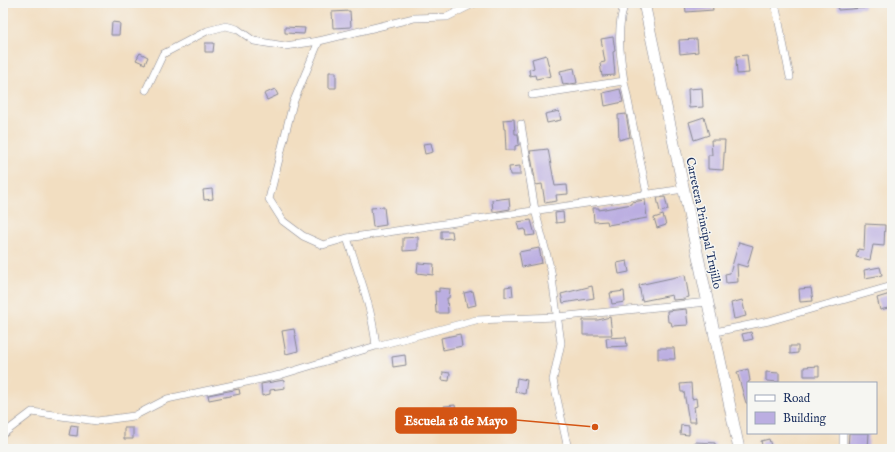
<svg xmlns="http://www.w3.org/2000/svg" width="895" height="452" font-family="'IM FELL English',serif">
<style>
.building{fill:#bbaee1}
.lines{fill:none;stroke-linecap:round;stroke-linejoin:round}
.minor-casing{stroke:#868690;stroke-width:8}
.primary-casing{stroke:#868690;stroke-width:12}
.minor{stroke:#fff;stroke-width:7}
.primary{stroke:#fff;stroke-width:11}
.labels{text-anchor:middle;stroke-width:3;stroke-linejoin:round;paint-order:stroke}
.street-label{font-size:12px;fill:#1b2f5e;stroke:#f6f6f2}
.leader{fill:none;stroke:#d45514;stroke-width:1.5}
.callout-dot{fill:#d45514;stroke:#f6f6f2;stroke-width:1.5}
.callout{fill:#d45514;stroke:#d45514;stroke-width:1.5}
.callout-label{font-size:13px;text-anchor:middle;font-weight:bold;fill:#fff}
</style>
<rect width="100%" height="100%" fill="#f6f6f2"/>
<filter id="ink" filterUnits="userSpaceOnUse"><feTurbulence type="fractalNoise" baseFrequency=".025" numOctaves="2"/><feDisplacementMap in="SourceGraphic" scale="8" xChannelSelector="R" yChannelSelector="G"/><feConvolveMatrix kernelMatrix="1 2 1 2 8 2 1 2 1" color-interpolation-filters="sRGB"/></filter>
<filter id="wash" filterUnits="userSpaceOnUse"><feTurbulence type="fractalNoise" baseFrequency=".012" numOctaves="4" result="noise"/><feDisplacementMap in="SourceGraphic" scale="16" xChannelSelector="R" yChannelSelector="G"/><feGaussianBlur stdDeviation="0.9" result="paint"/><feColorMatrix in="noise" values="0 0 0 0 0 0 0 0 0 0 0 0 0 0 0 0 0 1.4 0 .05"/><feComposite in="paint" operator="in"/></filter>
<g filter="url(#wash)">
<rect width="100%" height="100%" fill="#f2dec1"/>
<g id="blocks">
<path class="building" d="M685 3H712L713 10 686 12Z
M837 3H864V8L838 10Z
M350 11 351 27 333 28 332 12Z
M112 22 120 23 119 35H111Z
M285 27 305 28 304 34 285 33Z
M613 37 615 51 613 52 615 75 602 76 600 63 605 62 601 39Z
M697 39 698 52 680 54 679 40Z
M205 43H214L213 52H205Z
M140 53 148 57 145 64 136 60Z
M546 55 551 76 536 79 535 75 530 76 529 70 534 68 532 59Z
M747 55 749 73 737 74 736 56Z
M574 68 577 83 563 85 560 71Z
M329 72H336V88H329Z
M702 88 703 107 689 108 688 89Z
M275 89 278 95 267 100 264 94Z
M620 89 623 102 605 106 603 93Z
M559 111 561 120 547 123 545 114Z
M626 114 630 137 619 140 618 115Z
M704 117 709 135 694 140 689 122Z
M514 119 515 134H518L519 145 515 146V150H506L505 129H504L503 120Z
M711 140H725L723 170 708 169V155H712Z
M431 143 433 152 425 154 423 144Z
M548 149 555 186 567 185 568 194 556 195 557 201 545 203 542 184 536 185 530 151Z
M520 166V175H510L509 167Z
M212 189 213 199 204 200 203 190Z
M665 197 668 210 660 212 657 198Z
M509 198 510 209 493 212 492 200Z
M645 200 647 218 608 225 607 221 594 222 593 208H599V210L632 204V202Z
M384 207 386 225 373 227 371 208Z
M563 212 564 222 556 223 555 213Z
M663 215 666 225 657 228 654 218Z
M531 220 535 235 526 236 525 229 519 230 517 222Z
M865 224 885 225 884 246 873 245 870 260 856 257 858 249 864 250Z
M441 231H452L453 238 441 239Z
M418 237V250L403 251V238Z
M739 242 753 246 747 267 737 264 738 282 726 283 725 274 730 273Z
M539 248 542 263 522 267 519 252Z
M627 261 629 272 619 274 617 263Z
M418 263 434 264 433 275 417 273Z
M880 267 882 275 865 278 864 270Z
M685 275 689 297 685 298 686 299 673 300 672 295 642 301 639 285Z
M512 286 513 296 505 297V287Z
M592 286 594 298 563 303 561 294Z
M439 288 450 289 449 298H447L448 313H436L435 291 439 292Z
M811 288 813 301 800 302 799 289Z
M473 291 476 305 467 307 464 293Z
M624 291 625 302 612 304 610 293Z
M890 294 892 307 880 310 877 298Z
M742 300 746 316 734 319 731 303Z
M686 309 688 325 672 326 671 322H668L667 311Z
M610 317 612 335H583V320H598Z
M294 329 298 351 286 354 282 331Z
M751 332 753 339 744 341 742 334Z
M460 334 462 346 443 350 441 338Z
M626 337 627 346 607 347 606 338Z
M790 346H798V353L790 354Z
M658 348H674L675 359H658Z
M405 355 406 365 393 367 392 357Z
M819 366V376H804V367Z
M748 369 750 381 748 382V403H746L737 372Z
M443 372 450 373 449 381 442 380Z
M766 372 779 373V382L766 381Z
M517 378 527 380 525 394 515 392Z
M284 380 285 388 270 390V394L262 396 261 384Z
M691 383 692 399 696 398 697 406 694 407 696 422H689L684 392H681L680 384Z
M239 389 240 394 209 400 208 395Z
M455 405 457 417 446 419 444 406Z
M71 425 78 426 77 436 69 435Z
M681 425 689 426V435L680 434Z
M124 428H133V439H124Z
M849 433H869L868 449H848Z
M769 439 772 449H763L761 441Z
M694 442 715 443V449H694Z"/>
</g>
</g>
<g filter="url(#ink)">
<use href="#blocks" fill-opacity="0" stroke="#868690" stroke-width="1"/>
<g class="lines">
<defs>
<path id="minor" d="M775 3 790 77
M319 41 293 103 269 199 283 221 303 236 323 245 347 238 684 189
M624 81 647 194
M146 90 163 54 207 31 226 26 237 29 254 41 285 46 319 41 414 18 447 17 475 3
M532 95 624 81C620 56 616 27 625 3
M521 124 535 210 551 271 561 343 553 380 568 449
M347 238C359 274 372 308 376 346
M715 332 769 321 892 286
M3 434 32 412 97 421 134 416 167 399 280 375 376 346 476 320 557 317 708 302
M843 449V433"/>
<path id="primary" d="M644 3 739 449"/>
</defs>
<use href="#minor" class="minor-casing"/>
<use href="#primary" class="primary-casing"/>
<use href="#minor" class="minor"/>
<use href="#primary" class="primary"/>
</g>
</g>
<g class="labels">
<g class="street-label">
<text transform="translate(704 223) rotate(78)" y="4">Carretera Principal Trujillo</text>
</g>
</g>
<path class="leader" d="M595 427L516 420"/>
<circle class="callout-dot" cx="595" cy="427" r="4"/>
<rect class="callout" x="396" y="408" width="120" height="25" rx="4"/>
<g class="callout-label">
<text x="456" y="425">Escuela 18 de Mayo</text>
</g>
<rect width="895" height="452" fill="none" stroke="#f6f6f2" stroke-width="16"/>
<rect x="747" y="382" width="130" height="52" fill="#f6f6f2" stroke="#9ea6b7"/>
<rect x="755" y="395" width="20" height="6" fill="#ffffff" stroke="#9ea6b7"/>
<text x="783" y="402" font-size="12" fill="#1b2f5e">Road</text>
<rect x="755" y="412" width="20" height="12" fill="#bbaee1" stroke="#9ea6b7"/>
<text x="783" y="422" font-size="12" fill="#1b2f5e">Building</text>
</svg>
